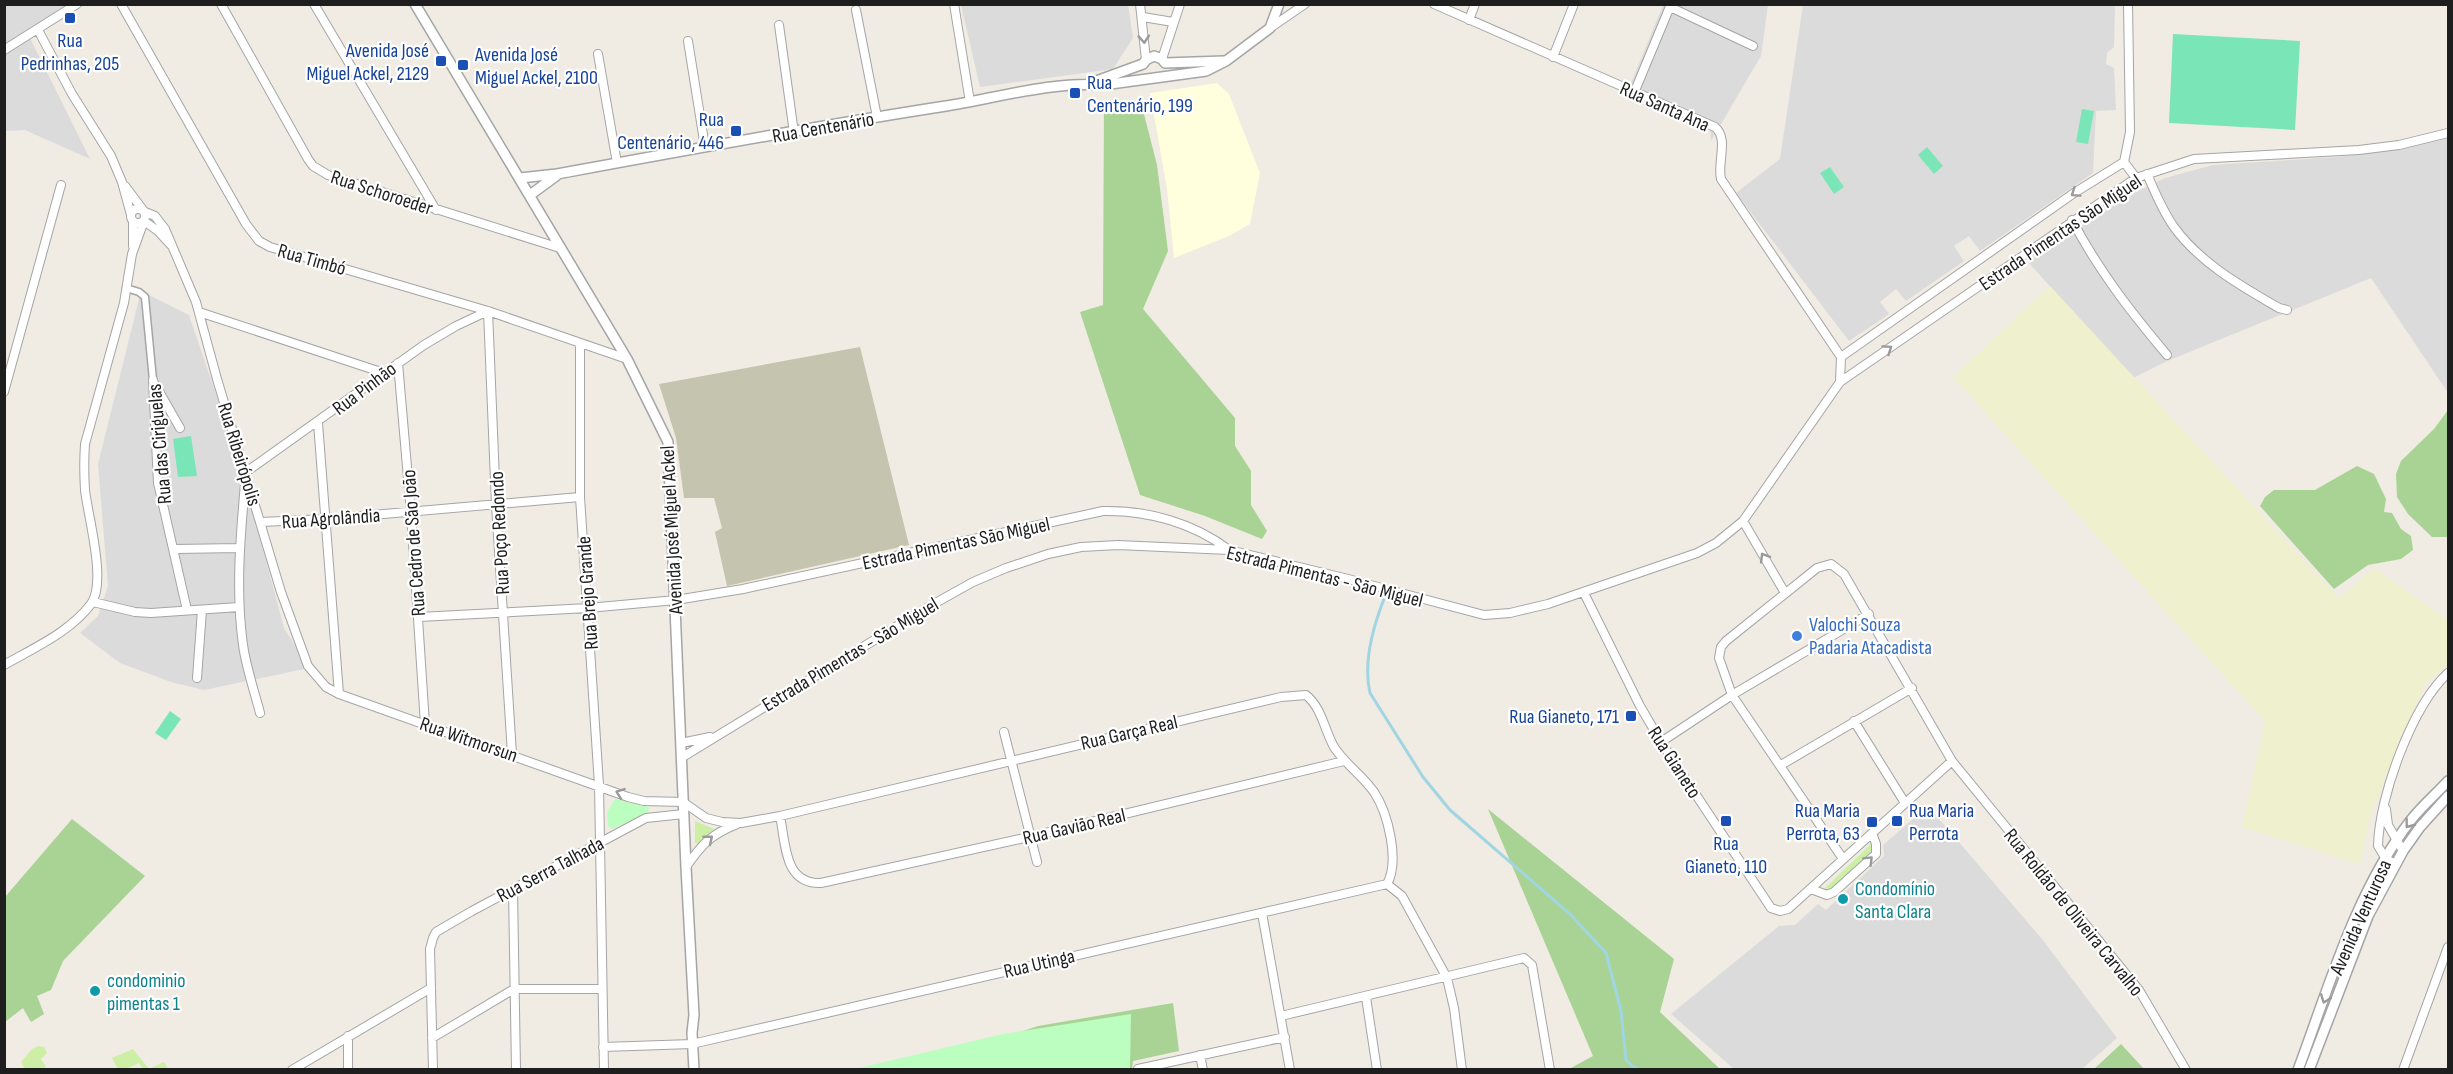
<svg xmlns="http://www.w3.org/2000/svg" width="2453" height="1074" font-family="'Sofia Sans Condensed',sans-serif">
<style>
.residential{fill:#dcdbdb}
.education{fill:#fffedd}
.construction{fill:#c5c4ae}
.farmland{fill:#eff0cd}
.grass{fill:#ccefa5}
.forest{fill:#a9d394}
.park{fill:#bcfebf}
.pitch{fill:#7ae6b8}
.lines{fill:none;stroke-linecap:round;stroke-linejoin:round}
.stream{stroke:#a0d5e2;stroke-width:3}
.pedestrian-casing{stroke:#a5a5a5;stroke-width:9}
.minor-casing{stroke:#a5a5a5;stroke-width:10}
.tertiary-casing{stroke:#a5a5a5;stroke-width:12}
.pedestrian{stroke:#fff;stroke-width:6}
.minor{stroke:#fff;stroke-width:8}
.tertiary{stroke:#fff;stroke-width:9}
.oneway{stroke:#9a9a9a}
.transit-dot{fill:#1a4fb4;stroke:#fff;stroke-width:2}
.shop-dot{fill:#3f7fe0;stroke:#fff;stroke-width:2}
.culture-dot{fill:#0f9aa8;stroke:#fff;stroke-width:2}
.labels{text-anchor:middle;stroke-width:4.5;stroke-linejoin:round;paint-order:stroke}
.transit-label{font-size:20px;fill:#164399;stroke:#fff;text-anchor:end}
.street-label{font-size:20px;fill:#1e1e1e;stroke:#fff}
.shop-label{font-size:20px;fill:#366cbe;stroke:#fff;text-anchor:start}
.culture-label{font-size:20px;fill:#0d838f;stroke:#fff;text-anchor:start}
</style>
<rect width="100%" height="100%" fill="#f0ebe3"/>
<path class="residential" d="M5 5H81L30 38 90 159 25 130 5 131Z
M961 5H1128L1133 38 1113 69 980 87Z
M1663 5H1768L1761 56 1711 141 1710 127 1627 93Z
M1803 5H2115L2114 47 2107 53 2106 64 2114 68 2116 110 2096 111 2093 173 1980 251 1969 236 1954 246 1964 261 1906 301 1896 289 1880 302 1889 314 1849 341 1736 193 1780 159Z
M2448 137V393L2371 278 2165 362 2133 378 2028 262 2130 195 2165 178 2213 165 2337 157 2395 150Z
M141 291 189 315 242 470 284 628 309 668 204 690 171 682 120 663 80 633 98 616 108 586 98 464Z
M1928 806 2042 939 2117 1038 2082 1069H1734L1671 1014 1779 926 1795 925 1818 904 1826 910 1884 856 1883 845Z"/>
<path class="education" d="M1217 83 1229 94 1260 173 1250 224 1229 236 1174 258 1167 189 1150 93Z"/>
<path class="construction" d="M860 347 909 545 727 586 715 532 722 528 714 498H684L676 438 659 384Z"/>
<path class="farmland" d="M2050 286 2339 599 2374 568 2448 620V665L2425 683 2371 813 2360 864 2242 827 2265 721 1953 377Z"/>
<path class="grass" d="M695 821 714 829 698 844 695 843Z
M1873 842 1872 853 1832 891H1822Z
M38 1046 44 1047 47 1053 41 1059 46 1067 42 1069H25L21 1062 32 1049Z
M133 1049 149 1069 164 1062 168 1069H143L139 1063 126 1069H118L112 1058Z"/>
<path class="forest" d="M1104 102 1144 114 1157 165 1168 251 1143 309 1235 418V446L1251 471V505L1267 531 1262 539 1205 516 1140 495 1080 312 1103 305Z
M2448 410V537H2432L2408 514 2397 497 2396 474 2401 461 2434 429Z
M2357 466 2374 474 2386 499 2384 512 2392 513 2401 529 2411 536 2413 550 2401 559 2368 565 2334 589 2260 506 2265 497 2274 490H2315Z
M1488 809 1674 959 1660 1012 1720 1069H1569L1593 1056Z
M72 819 145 876 63 961 51 990 37 996 44 1014 31 1022 23 1008 5 1022V897Z
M1173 1003 1179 1051 1133 1061 1132 1069 874 1070 973 1048 1038 1026Z
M2121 1044 2144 1069H2094Z"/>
<path class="park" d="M615 799 649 807 648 813 612 829 608 826 607 812Z
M1131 1014 1130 1069H855L1003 1034Z"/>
<path class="pitch" d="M2173 34 2300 41 2295 130 2169 123Z
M2082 109 2094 111 2088 144 2076 142Z
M1927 147 1943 166 1934 174 1918 155Z
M1830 167 1844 187 1834 194 1820 173Z
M191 436 197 476 178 477 173 439Z
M170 711 181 719 166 740 155 733Z"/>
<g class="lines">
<path class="stream" d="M1384 599C1373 627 1363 663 1370 693L1423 777 1450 810 1570 914 1606 953 1621 1011 1626 1060 1633 1067 1641 1070"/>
<defs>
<path id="pedestrian" d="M126 288 139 292 145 297 153 380"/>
<path id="minor" d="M121 4 246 224 259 241 270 247 488 311 627 359
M221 4 308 159 313 166 328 175 560 248
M314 4 436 210
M954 4 970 102
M1140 4 1146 60
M1434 4 1715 127C1729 139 1717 162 1721 179L1841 357
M2128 4 2130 132 2124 162 2136 178
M1670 7 1753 46
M856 10 877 117
M1143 17 1173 22
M1469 20 1475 4
M779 25 794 133
M1270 28 1305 4
M38 30 72 94 111 156 122 182 131 215
M688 41 705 147
M4 50 77 4
M598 54 617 163
M1553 57 1574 4
M1162 59 1180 4
M1634 93 1671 4
M2147 174C2155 192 2162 210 2174 227 2200 263 2241 286 2279 308L2287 310
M125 186 143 210
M131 216a7 7 0 1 1 14 0a7 7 0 1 1-14 0Z
M145 212 155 216 165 229 196 302 217 379 281 592 308 666 326 687 339 694 628 797 644 801 683 802 706 818 722 822 741 823 780 816 1281 697 1306 695C1322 708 1324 729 1334 747 1345 764 1362 775 1374 792 1388 813 1400 861 1387 884
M2072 220C2099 271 2130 311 2167 355
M133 246V221
M488 311 496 505 512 754
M199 312 384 373
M580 343V497L599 785 604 1070
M1841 357 2074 193 2124 162
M398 363 411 513 425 724
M153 380 158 483 187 610
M153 381 180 428
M1840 382 1841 357
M4 392 61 185
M318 423 339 694
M1743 521 1785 593
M261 522 326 519 580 497
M175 549 239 548
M1584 593 1640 706 1661 742 1771 908 1780 911 1788 909 1952 761
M93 602 135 612 151 613 239 607
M419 617 588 608 676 600 743 589 1103 511C1147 510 1194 523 1229 550
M4 665C34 648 70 632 91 604 107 582 88 517 85 490 84 474 84 459 85 444L124 303 132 254 144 221 158 231 171 245
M197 678 202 610
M260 713C254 690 246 667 243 645 235 587 241 530 246 472L424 345 456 326 488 311
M1854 721 1905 803
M1004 732 1037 862
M1661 742 1732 695 1869 614
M681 743 710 737
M681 758 930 606 973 582 1006 568 1048 554 1081 547 1118 545 1229 550 1348 579 1484 615 1510 613 1548 604 1697 553 1716 543 1743 521 1840 382 2136 178 2194 159 2359 150 2399 145 2448 133
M1781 765 1912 688
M2386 809 2388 825 2403 851
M780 816C786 845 784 884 821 883L1029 837 1344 761
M1843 859 1732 695 1719 658 1721 647 1726 641 1817 568 1831 564 1844 574 1952 761 2139 990 2186 1070
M2396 864 2386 859 2378 846C2379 797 2412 706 2448 673
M686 867C702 844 710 835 737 824
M1387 884 1402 896 1447 978 1454 1008 1462 1070
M513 889 516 1070
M1811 889 1827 895 1834 892 1876 854V844L1872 833
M1262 913 1290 1070
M1366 997 1377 1070
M1281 1016 1524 958 1532 965 1550 1070
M432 1038 514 989H602
M603 1047 692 1044 1387 884
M1200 1055 1203 1070
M1138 1069 1285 1037
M292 1070 431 988
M348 1070V1036
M433 1070 430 949 433 938 436 932 472 911 646 818 684 814
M2403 1070 2448 947"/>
<path id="tertiary" d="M415 4 627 359 668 442 686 867 694 1015 692 1033 694 1070
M1091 83 1143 64 1146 60 1154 56 1162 59 1165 63 1224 61
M520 178 557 174C687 150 816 126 946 106 996 98 1053 81 1103 85L1206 71 1226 61 1270 28 1279 4
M530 195 556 176
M2298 1070C2329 987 2356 891 2411 820 2422 806 2436 794 2448 781
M2309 1070 2368 916 2403 851 2420 827 2448 796"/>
</defs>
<use href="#pedestrian" class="pedestrian-casing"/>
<use href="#minor" class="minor-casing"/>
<use href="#tertiary" class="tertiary-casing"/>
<use href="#pedestrian" class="pedestrian"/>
<use href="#minor" class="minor"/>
<use href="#tertiary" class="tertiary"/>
</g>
<defs><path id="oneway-chevron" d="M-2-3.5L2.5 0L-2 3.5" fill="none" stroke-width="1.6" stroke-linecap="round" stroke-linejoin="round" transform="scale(1.5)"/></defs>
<g class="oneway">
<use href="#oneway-chevron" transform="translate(1144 39) rotate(86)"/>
<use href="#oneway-chevron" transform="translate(2075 193) rotate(146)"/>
<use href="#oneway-chevron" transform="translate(1888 349) rotate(-34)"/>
<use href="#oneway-chevron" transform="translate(1764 557) rotate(-121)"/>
<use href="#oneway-chevron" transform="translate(620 793) rotate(-160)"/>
<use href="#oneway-chevron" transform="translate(2409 824) rotate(127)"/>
<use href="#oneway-chevron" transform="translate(709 839) rotate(-39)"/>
<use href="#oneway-chevron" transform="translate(1869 860) rotate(-45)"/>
<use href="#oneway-chevron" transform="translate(2325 999) rotate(111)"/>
</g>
<g class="transit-dot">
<rect x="64" y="12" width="12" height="12" rx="3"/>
<rect x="435" y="55" width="12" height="12" rx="3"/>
<rect x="457" y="59" width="12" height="12" rx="3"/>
<rect x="1069" y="87" width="12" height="12" rx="3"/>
<rect x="730" y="125" width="12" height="12" rx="3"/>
<rect x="1625" y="710" width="12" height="12" rx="3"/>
<rect x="1720" y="815" width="12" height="12" rx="3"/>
<rect x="1891" y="815" width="12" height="12" rx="3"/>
<rect x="1866" y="816" width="12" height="12" rx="3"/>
</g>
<circle class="shop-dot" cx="1797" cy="636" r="6"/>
<g class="culture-dot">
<circle cx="1843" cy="899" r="6"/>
<circle cx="95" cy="991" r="6"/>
</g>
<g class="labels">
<g class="transit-label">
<text x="70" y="47" text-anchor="middle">Rua<tspan x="70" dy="23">Pedrinhas, 205</tspan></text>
<text x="429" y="57">Avenida José<tspan x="429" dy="23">Miguel Ackel, 2129</tspan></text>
<text x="475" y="61" text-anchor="start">Avenida José<tspan x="475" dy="23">Miguel Ackel, 2100</tspan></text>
<text x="1087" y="89" text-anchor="start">Rua<tspan x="1087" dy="23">Centenário, 199</tspan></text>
<text x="724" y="126">Rua<tspan x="724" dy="23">Centenário, 446</tspan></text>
<text x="1619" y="723">Rua Gianeto, 171</text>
<text x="1860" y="817">Rua Maria<tspan x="1860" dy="23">Perrota, 63</tspan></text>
<text x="1909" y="817" text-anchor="start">Rua Maria<tspan x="1909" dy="23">Perrota</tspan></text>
<text x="1726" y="850" text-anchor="middle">Rua<tspan x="1726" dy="23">Gianeto, 110</tspan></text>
</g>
<g class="street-label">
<text transform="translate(1665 106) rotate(24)" y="7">Rua Santa Ana</text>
<text transform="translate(823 127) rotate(-10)" y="7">Rua Centenário</text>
<text transform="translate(382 192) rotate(18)" y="7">Rua Schoroeder</text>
<text transform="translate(2060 232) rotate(-34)" y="7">Estrada Pimentas São Miguel</text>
<text transform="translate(312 259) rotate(16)" y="7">Rua Timbó</text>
<text transform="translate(364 388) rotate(-37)" y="7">Rua Pinhão</text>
<text transform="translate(159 444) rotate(-95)" y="7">Rua das Ciriguelas</text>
<text transform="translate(240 454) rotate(73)" y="7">Rua Ribeirópolis</text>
<text transform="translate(331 518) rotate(-4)" y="7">Rua Agrolândia</text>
<text transform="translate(671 530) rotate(-93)" y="7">Avenida José Miguel Ackel</text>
<text transform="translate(499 533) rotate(-93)" y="7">Rua Poço Redondo</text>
<text transform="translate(413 543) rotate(-94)" y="7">Rua Cedro de São João</text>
<text transform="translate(956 543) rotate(-12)" y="7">Estrada Pimentas São Miguel</text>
<text transform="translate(1325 576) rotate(14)" y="7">Estrada Pimentas - São Miguel</text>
<text transform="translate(587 593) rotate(-94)" y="7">Rua Brejo Grande</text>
<text transform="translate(850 654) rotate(-31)" y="7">Estrada Pimentas - São Miguel</text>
<text transform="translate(1129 732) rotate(-13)" y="7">Rua Garça Real</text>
<text transform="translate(469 739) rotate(19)" y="7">Rua Witmorsun</text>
<text transform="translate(1675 762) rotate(57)" y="7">Rua Gianeto</text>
<text transform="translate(1074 826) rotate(-13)" y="7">Rua Gavião Real</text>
<text transform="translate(550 869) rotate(-28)" y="7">Rua Serra Talhada</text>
<text transform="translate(2074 912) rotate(51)" y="7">Rua Roldão de Oliveira Carvalho</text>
<text transform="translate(2360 917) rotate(-66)" y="7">Avenida Venturosa</text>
<text transform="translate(1039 963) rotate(-13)" y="7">Rua Utinga</text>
</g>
<g class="shop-label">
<text x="1809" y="631">Valochi Souza<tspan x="1809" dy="23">Padaria Atacadista</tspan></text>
</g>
<g class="culture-label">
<text x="1855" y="895">Condomínio<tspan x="1855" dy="23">Santa Clara</tspan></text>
<text x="107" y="987">condominio<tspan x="107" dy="23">pimentas 1</tspan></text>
</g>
</g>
<rect width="2453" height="1074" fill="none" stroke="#1e1e1e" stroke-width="12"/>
</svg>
